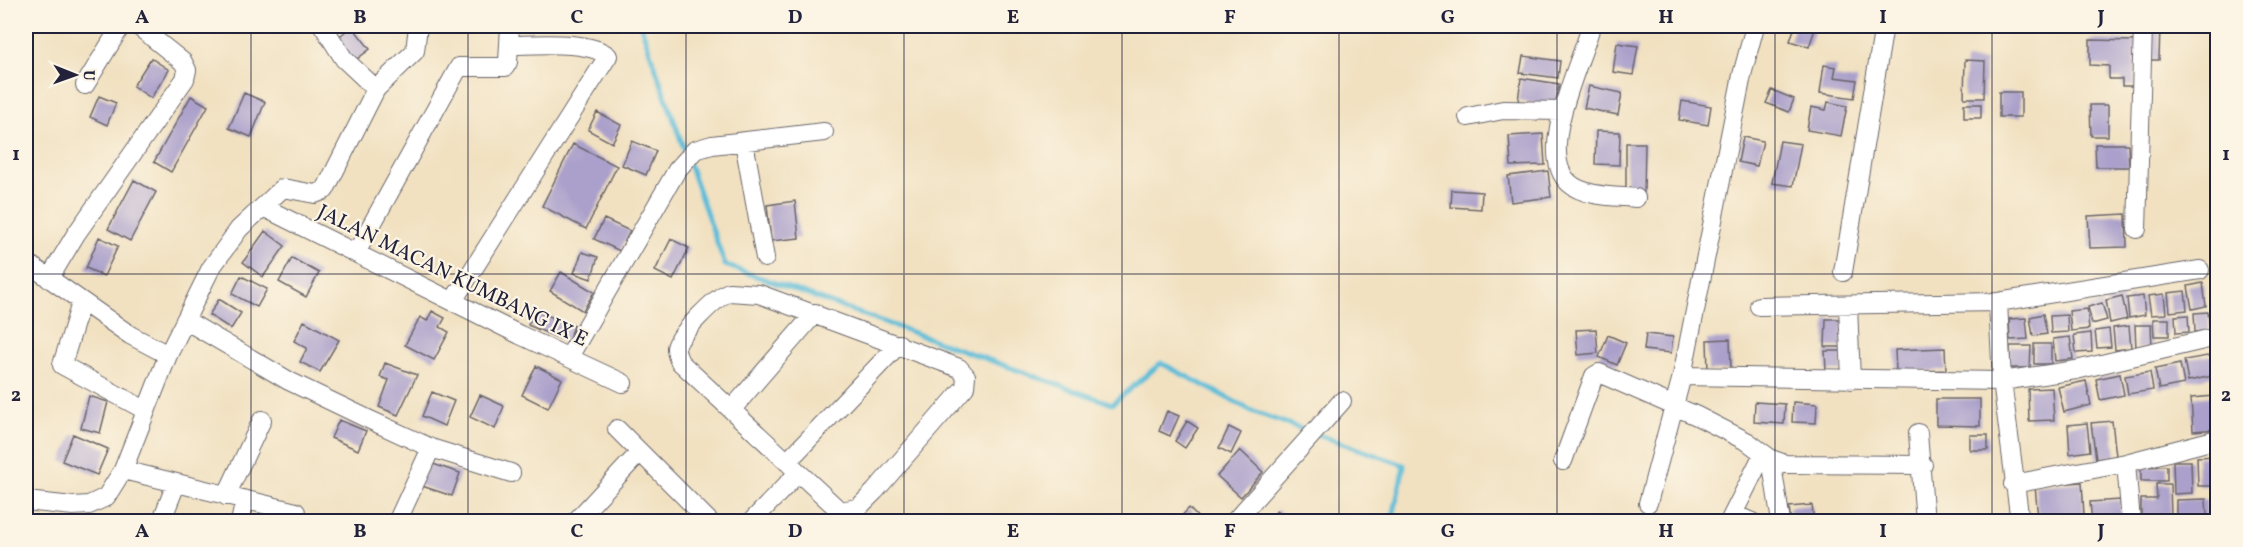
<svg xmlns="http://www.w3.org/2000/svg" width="2243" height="547" font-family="Vollkorn,serif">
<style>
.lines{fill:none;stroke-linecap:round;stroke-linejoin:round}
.stream{stroke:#5abcd8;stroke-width:5}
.building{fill:#aba0cb}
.minor-casing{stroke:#6a656a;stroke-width:20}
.minor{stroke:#fff;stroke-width:18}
.grid{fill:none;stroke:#22223b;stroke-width:1.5;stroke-opacity:0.55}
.labels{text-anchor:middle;stroke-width:4.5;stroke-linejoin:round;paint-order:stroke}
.street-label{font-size:21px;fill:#22223b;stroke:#fcf5e5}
.neatline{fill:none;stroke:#22223b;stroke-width:2}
.grid-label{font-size:20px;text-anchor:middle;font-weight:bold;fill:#22223b}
</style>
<rect width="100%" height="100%" fill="#fcf5e5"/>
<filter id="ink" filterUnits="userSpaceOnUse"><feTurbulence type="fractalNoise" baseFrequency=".0167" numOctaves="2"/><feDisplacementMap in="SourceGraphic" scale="12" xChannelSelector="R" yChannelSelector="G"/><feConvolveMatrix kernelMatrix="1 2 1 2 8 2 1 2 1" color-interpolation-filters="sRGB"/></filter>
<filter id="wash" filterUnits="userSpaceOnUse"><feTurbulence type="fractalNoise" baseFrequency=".008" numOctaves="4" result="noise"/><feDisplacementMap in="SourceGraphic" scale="24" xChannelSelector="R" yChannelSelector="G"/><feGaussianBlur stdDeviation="1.35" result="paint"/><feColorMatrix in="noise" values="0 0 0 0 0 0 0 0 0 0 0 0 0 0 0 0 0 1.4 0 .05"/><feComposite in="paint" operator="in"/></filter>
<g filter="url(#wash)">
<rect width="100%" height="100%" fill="#f1e1c1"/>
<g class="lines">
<path class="stream" d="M641 26 686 155
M689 164 725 265 1112 404 1161 363 1254 412 1404 465 1392 522"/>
</g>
<g id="blocks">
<path class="building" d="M352 26 370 49 353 62 335 40Z
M1795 26H1816L1809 47 1790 41Z
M2147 26H2160L2159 60H2146Z
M2090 40 2136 41 2135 86H2122V79H2109V66L2090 65Z
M1617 43 1638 46 1633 75 1613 72Z
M1523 56 1560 61 1558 78 1520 73Z
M151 58 169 70 151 98 133 86Z
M1965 60 1985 61 1984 98H1964Z
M1824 65 1836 67 1834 77 1857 80 1854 98 1820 93Z
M1521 78 1559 84 1556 107 1518 101Z
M1589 86 1622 93 1618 115 1584 108Z
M1772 90 1794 99 1789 112 1766 103Z
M1999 92H2021V117H1999Z
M244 93 265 102 251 137 229 128Z
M99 96 116 103 107 125 90 117Z
M191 96 208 106 171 172 154 162Z
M1682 101 1711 106 1708 125 1679 120Z
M1828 102 1847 106 1841 136 1807 130 1811 107 1826 110Z
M1964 104H1981V118H1964Z
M2090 105H2108V136H2091Z
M597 112 621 125 612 143 588 130Z
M1596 131 1620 132 1619 165 1595 164Z
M1543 134 1545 165 1511 166 1509 136Z
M1743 137 1763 141 1757 166 1738 162Z
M632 141 656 151 646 175 622 165Z
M1780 141 1801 144 1793 186 1772 183Z
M1626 143H1645L1644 193H1626Z
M573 144 617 166 586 229 542 206Z
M2095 144H2128L2129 167H2096Z
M1548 171 1551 197 1511 202 1508 176Z
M134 180 156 192 130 241 108 229Z
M1452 190 1482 192 1481 209 1451 207Z
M795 201 799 238 771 241 767 205Z
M2126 214 2127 247 2090 248 2088 216Z
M604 219 630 231 620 251 594 239Z
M265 231 285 246 263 277 243 262Z
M99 237 118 246 104 276 86 268Z
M671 239 689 248 673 280 655 271Z
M582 252 598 257 591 279 574 273Z
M292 258 319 273 306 297 279 282Z
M561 272 594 292 583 311 550 291Z
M241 276 267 289 257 307 232 294Z
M2203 283 2206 306 2192 309 2188 286Z
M2185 291 2187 310 2170 312 2168 293Z
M2164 294 2166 314 2151 315 2148 296Z
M2122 296 2127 319 2110 323 2106 300Z
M2143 296 2145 315 2129 318 2127 298Z
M219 299 241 313 231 329 209 315Z
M2102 303 2107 320 2092 324 2088 307Z
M2087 309 2089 329 2071 331 2069 311Z
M534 310 574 326 568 342 528 325Z
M432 311 445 318 440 327 449 332 434 360 405 345 420 317 427 321Z
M2208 312 2210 330 2195 332 2194 313Z
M2043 314 2047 334 2033 336 2030 317Z
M2067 315 2068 332 2051 333 2050 316Z
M2188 315 2189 332 2176 333 2175 316Z
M2026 318 2028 339 2010 340 2009 319Z
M1826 319H1843L1842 347H1825Z
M2153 319H2169V336H2154Z
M304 321 339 340 320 372 300 362 307 348 294 341Z
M2135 325H2151L2152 348 2136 349Z
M2129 326 2131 348 2115 350 2113 328Z
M1596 329 1598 353 1578 355 1576 330Z
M2109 329 2111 347 2097 348 2095 331Z
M2091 333 2092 352 2076 353 2074 335Z
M1646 334 1673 337 1671 353 1644 350Z
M1608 335 1626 343 1617 365 1599 357Z
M2070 337 2073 359 2055 361 2053 339Z
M1730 339 1731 370 1708 371 1707 340Z
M2034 344H2051V364H2034Z
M2010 346H2031L2030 368H2010Z
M1945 348 1946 370 1896 372 1895 350Z
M1825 351H1842V371H1826Z
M2213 355 2217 375 2188 381 2184 360Z
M385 363 417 375 398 415 379 407 389 380 380 377Z
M2180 364 2184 384 2159 389 2155 369Z
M536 366 562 379 548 408 522 395Z
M2150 372 2153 390 2128 394 2125 376Z
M2120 374 2124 395 2100 400 2096 379Z
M2086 381 2091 405 2064 412 2058 387Z
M2052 388 2054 420 2029 421 2028 389Z
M432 392 454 401 444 426 422 416Z
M480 395 504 406 495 429 470 417Z
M89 396 108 402 100 433 81 428Z
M2214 396 2217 429 2193 431 2191 398Z
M1936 399H1980V426L1936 425Z
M1755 402 1785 404 1784 424 1754 422Z
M1793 402 1817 404 1816 423 1792 422Z
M1167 411 1179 416 1170 436 1159 431Z
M339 420 366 431 358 450 331 438Z
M1187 421 1198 428 1185 448 1175 441Z
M2112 421 2116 456 2096 459 2091 423Z
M2087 423 2090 451 2070 454 2068 425Z
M1229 427 1241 433 1231 454 1219 448Z
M73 434 108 449 97 475 62 461Z
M1970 435H1988V450H1970Z
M1240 450 1263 472 1241 497 1217 476Z
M2218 456V486H2198L2197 457Z
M2173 461H2191L2192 493 2174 494Z
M427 462 460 473 452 496 419 485Z
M2167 466V481H2141V467Z
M2082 482 2084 515 2038 519 2035 486Z
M2156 484H2170L2171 515 2141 516V499H2157Z
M2206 499 2207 517 2176 518V500Z
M2120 500 2122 520 2092 522 2090 502Z
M1812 505 1814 522H1791L1789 507Z
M1189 508 1202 522H1176Z
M1277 510 1293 522 1270 521Z"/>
</g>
</g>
<g filter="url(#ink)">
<use href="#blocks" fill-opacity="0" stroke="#6a656a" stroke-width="1.5"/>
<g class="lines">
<defs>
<path id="minor" d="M323 26 344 59 376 89
M1591 26C1582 62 1535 152 1569 183 1584 197 1616 196 1636 198
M85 85 121 26
M1468 117 1503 110 1562 111
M744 142 765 258
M263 207 520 335 623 383
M2137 229 2143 26
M356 253 459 67H505L508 62 510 26
M26 262 130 335 168 355
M1843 272 1884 26
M49 279 76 234 185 79 187 70 183 62 138 26
M729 292 759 294 959 368 966 376 965 387 875 491 858 508 840 511 680 362C678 358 676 353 676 348 678 335 716 297 729 292Z
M453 301 608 56C589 40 534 45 509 45
M1998 302 2002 381 2020 522
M81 303 62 365 145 410
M1848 305 1851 380
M1759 306 1998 302 2200 270
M185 320 289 381 368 419 431 448 511 473
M569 357 677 170 695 150 712 145 824 132
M1682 376 2002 381 2076 370 2208 339
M732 409 815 313
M617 429 710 522
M1918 433 1925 522
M1771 459 1781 522
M1563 461 1594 376 1599 373 1697 416 1748 442 1771 459 1785 464 1923 465
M787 462 899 344
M2126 463 2131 522
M123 470 296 512
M2013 484 2126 463 2218 439
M226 496 262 420
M26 501 73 506 89 505 106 497 123 470 168 355 211 268 239 229 283 188 315 194 325 190 376 89 415 51 418 26
M1648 503 1682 376 1742 75 1755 26
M1733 514 1752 522
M161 522 176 484
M240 522 245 500
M397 522 431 448
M575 522 640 452
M751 522 798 473
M1234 522 1342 401
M1729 522 1763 454"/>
</defs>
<use href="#minor" class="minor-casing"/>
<use href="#minor" class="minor"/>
</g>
</g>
<path class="grid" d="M251 26V522M468 26V522M686 26V522M904 26V522M1122 26V522M1339 26V522M1557 26V522M1775 26V522M1992 26V522M26 274H2218"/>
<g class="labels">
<g class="street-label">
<text transform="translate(453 275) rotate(26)" y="7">JALAN MACAN KUMBANG IX E</text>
</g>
</g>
<rect width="2243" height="547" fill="none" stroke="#fcf5e5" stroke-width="66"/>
<g transform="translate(75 75) rotate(91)" stroke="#fcf5e5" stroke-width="4.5" paint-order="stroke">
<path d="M0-4.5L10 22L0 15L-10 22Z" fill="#22223b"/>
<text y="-9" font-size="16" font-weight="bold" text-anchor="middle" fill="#22223b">U</text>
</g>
<rect x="33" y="33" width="2177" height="481" class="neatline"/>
<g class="grid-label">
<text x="142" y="23">A</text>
<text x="360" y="23">B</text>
<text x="577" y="23">C</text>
<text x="795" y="23">D</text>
<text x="1013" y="23">E</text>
<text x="1230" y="23">F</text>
<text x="1448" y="23">G</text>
<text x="1666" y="23">H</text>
<text x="1883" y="23">I</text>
<text x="2101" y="23">J</text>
<text x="16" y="160">1</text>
<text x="2226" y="160">1</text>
<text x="16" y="401">2</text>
<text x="2226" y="401">2</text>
<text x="142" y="537">A</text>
<text x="360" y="537">B</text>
<text x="577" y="537">C</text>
<text x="795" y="537">D</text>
<text x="1013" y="537">E</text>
<text x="1230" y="537">F</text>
<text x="1448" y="537">G</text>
<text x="1666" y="537">H</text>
<text x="1883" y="537">I</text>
<text x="2101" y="537">J</text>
</g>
</svg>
